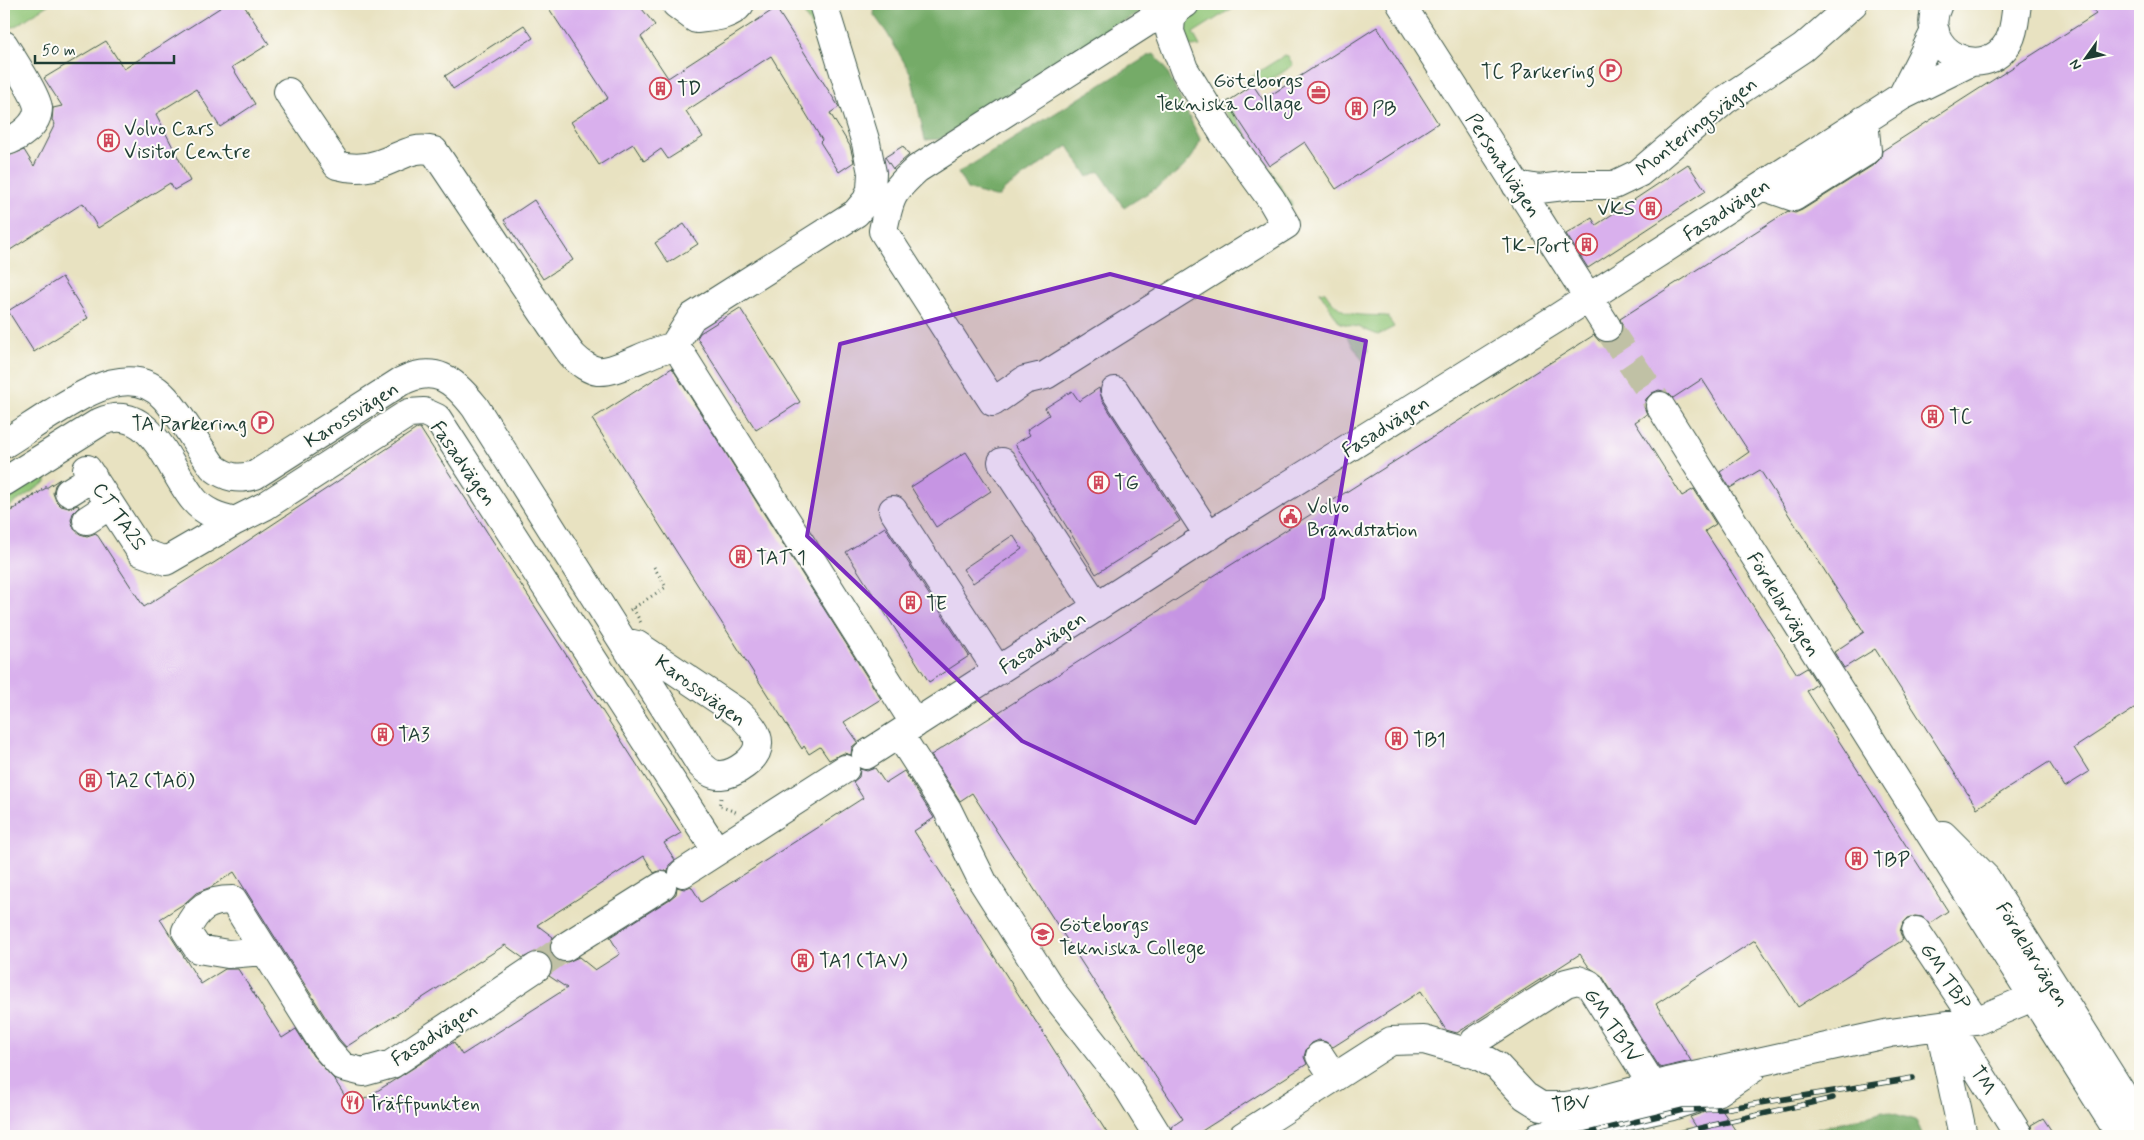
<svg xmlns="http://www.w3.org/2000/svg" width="2144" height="1140" font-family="Mynerve,sans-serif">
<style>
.green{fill:#91c678;stroke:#588256}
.forest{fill:#74ab68;stroke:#4a744e}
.building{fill:#d9b0ed;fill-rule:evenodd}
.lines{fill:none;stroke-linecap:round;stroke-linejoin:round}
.minor-tunnel{stroke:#c0c1a5;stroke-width:28;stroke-dasharray:28 14;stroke-linecap:butt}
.minor-casing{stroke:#3d5649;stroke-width:30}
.path{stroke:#3d5649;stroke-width:3;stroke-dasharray:1 4;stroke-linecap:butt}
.minor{stroke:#fff;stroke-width:28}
.rail-casing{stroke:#1f3d34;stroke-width:5.5}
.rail{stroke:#fdfcf7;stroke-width:4;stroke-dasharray:11;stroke-linecap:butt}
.marked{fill:#7b2cbf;fill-opacity:0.2;stroke:#7b2cbf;stroke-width:4;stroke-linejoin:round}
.labels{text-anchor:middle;stroke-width:4;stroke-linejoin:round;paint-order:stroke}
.poi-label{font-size:20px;fill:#1f3d34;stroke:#fdfcf7;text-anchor:start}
.street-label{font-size:20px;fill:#1f3d34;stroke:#fdfcf7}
</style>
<rect width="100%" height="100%" fill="#fdfcf7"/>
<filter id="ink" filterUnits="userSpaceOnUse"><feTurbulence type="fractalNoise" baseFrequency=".02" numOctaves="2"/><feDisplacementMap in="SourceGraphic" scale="10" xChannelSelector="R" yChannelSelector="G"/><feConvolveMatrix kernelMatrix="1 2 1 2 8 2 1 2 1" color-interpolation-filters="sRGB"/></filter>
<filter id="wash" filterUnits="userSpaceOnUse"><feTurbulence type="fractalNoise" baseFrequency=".0096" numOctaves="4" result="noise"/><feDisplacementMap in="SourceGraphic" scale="20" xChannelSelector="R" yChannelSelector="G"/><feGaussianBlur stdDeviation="1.12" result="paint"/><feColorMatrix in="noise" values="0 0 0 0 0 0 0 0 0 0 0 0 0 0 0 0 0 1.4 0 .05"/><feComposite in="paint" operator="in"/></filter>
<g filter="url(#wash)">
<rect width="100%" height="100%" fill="#e8e2c1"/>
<path class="green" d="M4 4H49L14 27 4 26Z
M799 4H810L825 57 821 52 818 54 815 34Z
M1203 4H1239L1193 33 1200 46 1192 47 1183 42V19L1190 11Z
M1285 55 1288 56 1293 65C1279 75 1264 87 1247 79Z
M1222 101 1226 102 1292 204 1291 208 1287 209 1222 107Z
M1319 291 1325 292C1343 320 1359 314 1387 316L1394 327 1378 335 1358 327 1340 323Z
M1345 333 1360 337 1366 342 1368 351 1363 361Z
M42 473 46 477V482L4 510V500Z"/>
<path class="forest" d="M875 4H1152L940 139 925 140 911 74 887 33 874 15Z
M1154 54 1164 66 1200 139C1193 172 1150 190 1124 208L1099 171 1088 177 1068 146 1005 189 999 197H994L967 189 958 173 1148 56Z
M1884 1111 1916 1120 1923 1136H1791Z"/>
<g id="blocks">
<path class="building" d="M226 4H243L269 44 232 67 255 104 220 127 196 89 156 114 190 181 174 190 170 183 98 228 83 203 4 254V157L24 150 34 166 55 124 52 120 53 108 62 106 44 78 106 41 124 69Z
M546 4H638L655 25 641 37 668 78 776 8 839 107 830 113 850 146 854 162 839 172 820 142 822 140 771 56 686 111 703 137 668 159 661 149 644 161 633 144 599 165 571 122 608 98Z
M2089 4H2140V705L2074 748 2089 772 2065 787 2049 762 1977 808 1875 649 1844 668 1834 652 1864 632 1760 470 1730 488 1720 472 1749 452 1702 379 1673 398 1667 392 1659 390 1652 393 1646 399 1644 407 1647 414 1635 422 1682 496 1694 489 1716 524 1705 531 1797 674 1807 668 1817 684 1807 691 1948 911 1930 923 1922 917 1915 916 1908 918 1902 925 1900 932 1903 940 1798 1007 1755 940 1656 1004 1691 1061 1660 1068 1602 976 1589 967 1580 954 1457 1033 1446 1030 1421 991 1333 1047 1326 1042 1319 1040 1312 1043 1306 1050 1304 1057 1307 1064 1194 1136H1174L1171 1127 1183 1119 972 793 960 801 931 755 1594 335 1599 341 1607 343 1616 340 1621 335 1623 327 1620 319 1788 211 1795 213 1802 210 1875 164 1881 158 1882 151 2096 14Z
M524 25 533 38 453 89 445 76Z
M1377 27 1438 123 1336 189 1305 142 1269 166 1227 102 1253 85 1263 100Z
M903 146 909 155 893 169 885 157Z
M1688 164 1706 191 1588 268 1566 234 1592 218 1596 225Z
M534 200 573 260 543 279 504 220Z
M684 224 698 244 668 263 655 243Z
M62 277 88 318 34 352 8 311Z
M740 308 800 402 756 430 697 338 700 333Z
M672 368 881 699 844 722 858 742 852 747 851 755 844 753 829 760 820 747 809 754 804 746 802 749 592 419Z
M1099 388 1102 400 1180 521 1096 574 1015 444 1030 435 1027 430 1049 415 1045 408 1072 391 1079 401Z
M418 428H420L681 833 664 843 675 860 669 865 668 872 661 870 654 873 644 856 537 925 553 937 549 947 552 956 557 961 565 963 579 957 595 970 620 954 610 937 670 899 676 894 677 887 684 889 691 886 701 902 863 798 853 782 859 777 860 769 867 771 875 768 885 783 904 771 934 818 914 831 1109 1136H4V515L60 479 55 485 53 493 56 501 61 506 69 508 78 505 79 507 73 513 71 520 74 529 80 534 87 536 96 533 144 607 231 552ZM234 872 339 1039 346 1047 505 945 523 958 535 952 544 953 550 959 552 965 549 976 567 988 462 1055 454 1042 352 1107 334 1079 313 1056 296 1029 282 1038 238 969H225L201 984 160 919 185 903 196 893 211 887Z
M966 452 991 491 936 527 911 487Z
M885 527 969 656 929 682 846 552Z
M1013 535 1022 549 973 583 963 569Z
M1720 1107 1739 1136H1702L1690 1117Z
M2043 1118 2055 1136H2033L2031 1125Z"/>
</g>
</g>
<g filter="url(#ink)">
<use href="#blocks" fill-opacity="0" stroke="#3d5649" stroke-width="1"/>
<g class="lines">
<path class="minor-tunnel" d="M1607 327 1660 406
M537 967 565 947"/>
<defs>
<path id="minor" d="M676 4 696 19C712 17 730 17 740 4
M1401 4 1607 327
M1938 4C1915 50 1984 86 2009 41 2015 30 2015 16 2017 4
M1171 17 1165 15 1147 22 917 169C891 193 890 196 883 231L993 402 1025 380 1046 375 1286 225 1271 199 1223 133 1184 69 1170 32 1171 17 1177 9 1185 4
M4 45C11 57 37 96 38 108 38 125 19 138 4 142
M288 92 337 165C351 169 365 169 379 164 399 158 412 145 434 151L558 335C563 342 568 351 574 357 580 363 590 370 598 371 617 373 650 350 673 347L681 354 915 724
M1902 96 1935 31
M1516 185 1539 189 1572 185H1614L1639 173 1725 100 1803 48 1853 4
M1762 186 1794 197 1867 151 1864 120
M673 347 692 317 856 213 867 200 871 189 872 173 866 143 823 4
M1115 391 1209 536
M1660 406 2121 1136
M4 444C20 434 36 423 52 413 84 394 132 361 165 398 183 418 197 445 213 467 227 478 238 480 255 475L400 382C435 364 453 379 475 407L700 764C706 770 712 776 721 775 735 774 758 759 758 744 759 733 748 722 740 714L637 645 624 642
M1002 462 1097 607
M87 469 141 552 166 561 235 521
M4 482 100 422C151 400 169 470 194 500 205 513 219 517 235 521L265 506 409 413 424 412 437 418 716 850
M69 492 93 477
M893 510 998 671
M87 520 110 505
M899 734 947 809 983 882 1055 995 1127 1086 1158 1136
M866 755 1220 528 1557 318 1902 96 1971 62
M1943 835 1986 878 2140 1122
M683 873 845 769
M1916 931 1976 1021
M565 947 662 886
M265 951 228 954 198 949 186 931C197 908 207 900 233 900L326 1048 343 1067 363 1072 392 1064 537 967
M1950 1026 2018 1134
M1940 1028 1963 1136
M1477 1055 1475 1041 1566 983 1578 980 1589 984 1653 1086
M1320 1056 1334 1077
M1243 1136 1391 1041 1424 1040 1477 1055 1497 1066 1525 1096 1541 1106H1565L1597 1101 1668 1082 1890 1033 1976 1021 2033 997 2051 983
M1539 1136 1672 1106 1719 1091 1752 1069"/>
</defs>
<use href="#minor" class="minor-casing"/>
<path class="path" d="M4 515 47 487
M633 608 641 623
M630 610 666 587 654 567
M721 798 719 806 736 812"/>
<use href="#minor" class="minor"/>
<defs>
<path id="rail" d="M1576 1136 1683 1110 1724 1109 1913 1078
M1665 1136 1833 1098"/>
</defs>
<use href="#rail" class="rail-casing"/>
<use href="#rail" class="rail"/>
</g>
</g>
<path class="marked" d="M1110 274 1366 341 1323 598 1195 823 1022 741 807 536 840 344Z"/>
<defs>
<symbol id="parking-ring" viewBox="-11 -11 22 22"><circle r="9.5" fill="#fdfcf7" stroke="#d1495b" stroke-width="1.5"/><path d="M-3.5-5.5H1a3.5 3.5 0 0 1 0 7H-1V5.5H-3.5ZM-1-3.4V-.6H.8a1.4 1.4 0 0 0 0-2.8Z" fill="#d1495b"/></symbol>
<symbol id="building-ring" viewBox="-11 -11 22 22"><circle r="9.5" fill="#fdfcf7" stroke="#d1495b" stroke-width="1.5"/><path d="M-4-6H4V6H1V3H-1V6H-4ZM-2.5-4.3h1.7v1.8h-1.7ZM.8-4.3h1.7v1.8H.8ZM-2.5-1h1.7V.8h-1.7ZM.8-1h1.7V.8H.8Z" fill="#d1495b"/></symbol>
<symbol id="office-ring" viewBox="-11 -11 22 22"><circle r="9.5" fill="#fdfcf7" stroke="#d1495b" stroke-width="1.5"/><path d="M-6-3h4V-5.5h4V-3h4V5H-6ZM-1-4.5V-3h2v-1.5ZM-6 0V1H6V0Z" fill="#d1495b"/></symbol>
<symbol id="civic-ring" viewBox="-11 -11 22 22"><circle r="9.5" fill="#fdfcf7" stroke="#d1495b" stroke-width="1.5"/><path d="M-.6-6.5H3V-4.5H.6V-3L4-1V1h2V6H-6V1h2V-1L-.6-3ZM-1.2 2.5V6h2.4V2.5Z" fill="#d1495b"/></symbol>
<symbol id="school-ring" viewBox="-11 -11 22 22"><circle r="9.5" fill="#fdfcf7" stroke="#d1495b" stroke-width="1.5"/><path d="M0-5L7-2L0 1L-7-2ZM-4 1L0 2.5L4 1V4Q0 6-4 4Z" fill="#d1495b"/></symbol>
<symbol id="restaurant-ring" viewBox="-11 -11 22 22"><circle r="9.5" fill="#fdfcf7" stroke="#d1495b" stroke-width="1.5"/><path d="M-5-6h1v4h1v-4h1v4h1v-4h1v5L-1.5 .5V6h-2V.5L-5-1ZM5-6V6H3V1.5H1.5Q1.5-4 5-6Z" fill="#d1495b"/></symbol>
</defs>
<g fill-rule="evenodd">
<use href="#parking-ring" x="1598" y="58" width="25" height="25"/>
<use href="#building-ring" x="648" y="76" width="25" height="25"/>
<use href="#office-ring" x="1306" y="80" width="25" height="25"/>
<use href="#building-ring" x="1344" y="96" width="25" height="25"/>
<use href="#building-ring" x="96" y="128" width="25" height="25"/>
<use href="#building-ring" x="1638" y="196" width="25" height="25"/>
<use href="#building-ring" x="1574" y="232" width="25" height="25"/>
<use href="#building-ring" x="1920" y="404" width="25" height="25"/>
<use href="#parking-ring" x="250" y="410" width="25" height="25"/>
<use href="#building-ring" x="1086" y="470" width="25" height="25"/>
<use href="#civic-ring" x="1278" y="504" width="25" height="25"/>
<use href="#building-ring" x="728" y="544" width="25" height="25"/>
<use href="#building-ring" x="898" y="590" width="25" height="25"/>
<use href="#building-ring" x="370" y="722" width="25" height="25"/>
<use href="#building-ring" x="1384" y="726" width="25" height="25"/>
<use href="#building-ring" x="78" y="768" width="25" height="25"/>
<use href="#building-ring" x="1844" y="846" width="25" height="25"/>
<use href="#school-ring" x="1030" y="922" width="25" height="25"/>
<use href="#building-ring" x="790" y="948" width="25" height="25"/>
<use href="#restaurant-ring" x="340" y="1090" width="25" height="25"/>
</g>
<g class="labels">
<g class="poi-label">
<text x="1595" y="78" text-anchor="end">TC Parkering</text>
<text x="1303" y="87" text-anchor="end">Göteborgs<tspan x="1303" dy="23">Tekniska Collage</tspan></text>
<text x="677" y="95">TD</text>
<text x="1372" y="115">PB</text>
<text x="124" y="135">Volvo Cars<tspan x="124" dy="23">Visitor Centre</tspan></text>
<text x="1635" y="215" text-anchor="end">VKS</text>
<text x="1571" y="252" text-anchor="end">TK-Port</text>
<text x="1949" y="423">TC</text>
<text x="247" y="430" text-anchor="end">TA Parkering</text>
<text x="1114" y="489">TG</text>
<text x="1307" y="513">Volvo<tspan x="1307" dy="23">Brandstation</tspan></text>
<text x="756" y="564">TAT 1</text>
<text x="926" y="610">TE</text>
<text x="398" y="741">TA3</text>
<text x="1413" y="746">TB1</text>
<text x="106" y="787">TA2 (TAÖ)</text>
<text x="1873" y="866">TBP</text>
<text x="1059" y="931">Göteborgs<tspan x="1059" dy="23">Tekniska College</tspan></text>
<text x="819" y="967">TA1 (TAV)</text>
<text x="368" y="1110">Träffpunkten</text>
</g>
<g class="street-label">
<text transform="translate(1696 126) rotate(-38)" y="7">Monteringsvägen</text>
<text transform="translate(1504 165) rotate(57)" y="7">Personalvägen</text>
<text transform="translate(1726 209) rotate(-33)" y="7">Fasadvägen</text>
<text transform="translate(351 414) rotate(-32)" y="7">Karossvägen</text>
<text transform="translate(1385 426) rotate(-32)" y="7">Fasadvägen</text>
<text transform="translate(464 463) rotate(55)" y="7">Fasadvägen</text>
<text transform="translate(120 516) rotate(55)" y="7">CT TA2S</text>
<text transform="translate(1784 604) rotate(58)" y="7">Fördelarvägen</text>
<text transform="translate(1042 642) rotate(-33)" y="7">Fasadvägen</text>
<text transform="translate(701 690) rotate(36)" y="7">Karossvägen</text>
<text transform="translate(2033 954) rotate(58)" y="7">Fördelarvägen</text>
<text transform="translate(1946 976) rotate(57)" y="7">GM TBP</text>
<text transform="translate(1613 1025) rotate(56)" y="7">GM TB1V</text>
<text transform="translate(434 1034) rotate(-33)" y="7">Fasadvägen</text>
<text transform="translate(1984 1080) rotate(57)" y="7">TM</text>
<text transform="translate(1571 1103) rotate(-6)" y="7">TBV</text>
</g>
</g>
<rect width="2144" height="1140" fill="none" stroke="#fdfcf7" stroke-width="20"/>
<g transform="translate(2086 58) rotate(237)" stroke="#fdfcf7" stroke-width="4" paint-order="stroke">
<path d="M0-4L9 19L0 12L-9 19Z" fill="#1f3d34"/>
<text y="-8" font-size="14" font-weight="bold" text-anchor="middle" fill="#1f3d34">N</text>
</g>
<path d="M35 55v8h139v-8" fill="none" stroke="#1f3d34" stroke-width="2.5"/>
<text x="42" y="55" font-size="15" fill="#1f3d34" stroke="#fdfcf7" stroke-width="4" paint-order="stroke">50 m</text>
</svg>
